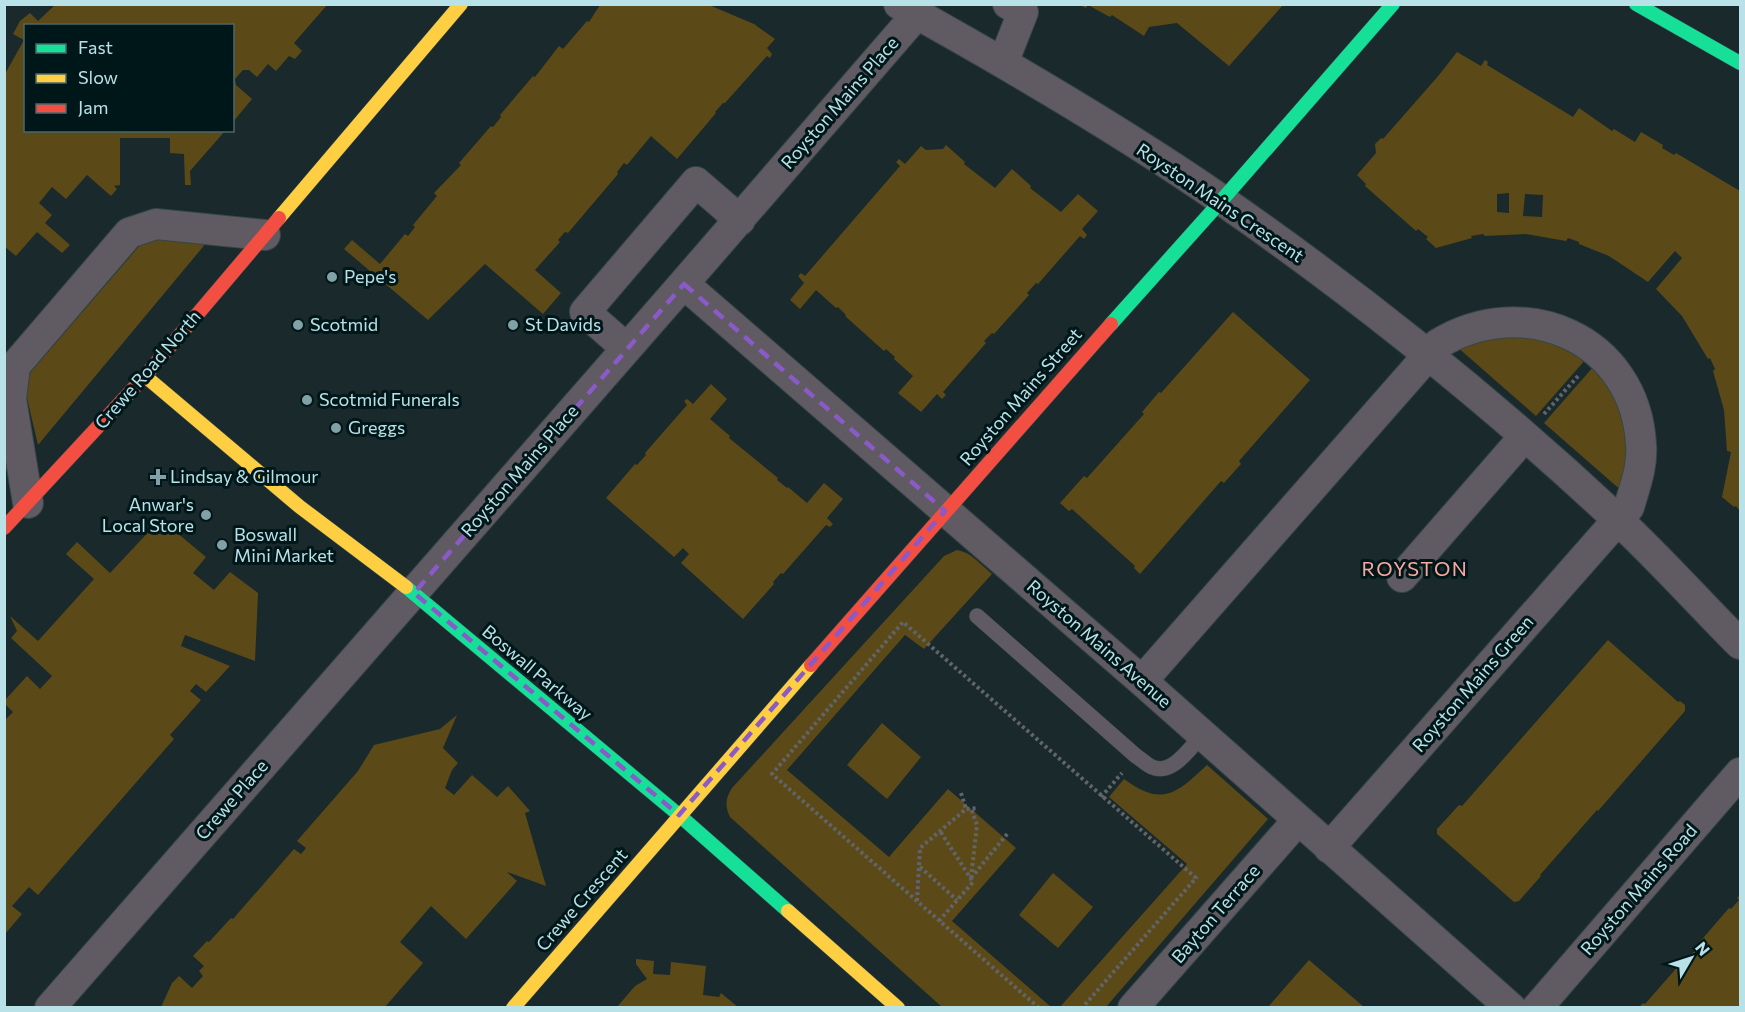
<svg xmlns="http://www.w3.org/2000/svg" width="1745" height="1012" font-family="Commissioner,sans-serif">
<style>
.green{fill:#5b4a17;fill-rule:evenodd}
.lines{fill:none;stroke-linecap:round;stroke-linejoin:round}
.lane-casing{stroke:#354648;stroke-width:16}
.street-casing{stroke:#354648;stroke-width:32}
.fast-casing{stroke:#354648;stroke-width:15}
.slow-casing{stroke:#354648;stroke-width:15}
.jam-casing{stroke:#354648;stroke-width:15}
.path{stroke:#616469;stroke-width:4;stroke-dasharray:3 3;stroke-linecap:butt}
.lane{stroke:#605b63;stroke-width:15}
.street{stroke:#605b63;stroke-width:30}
.fast{stroke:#16e098;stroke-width:14}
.slow{stroke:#ffcf43;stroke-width:14}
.jam{stroke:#f24e42;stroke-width:14}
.marked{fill:none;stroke:#8a5ac9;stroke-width:4.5;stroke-dasharray:12 8;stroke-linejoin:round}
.poi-dot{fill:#81a1a6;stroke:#00171a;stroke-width:2}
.labels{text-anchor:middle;stroke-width:6;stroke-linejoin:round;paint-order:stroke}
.street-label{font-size:18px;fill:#b9e2e8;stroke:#00171a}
.poi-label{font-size:18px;fill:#b9e2e8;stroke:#00171a;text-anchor:start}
.neighbourhood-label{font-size:20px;letter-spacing:1.5px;fill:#faa79d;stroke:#00171a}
</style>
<rect width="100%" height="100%" fill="#1a292b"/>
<path class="green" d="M56 4H327V5L294 43 302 51 295 59 289 56 276 71 268 64 257 77 249 70H243L235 79 236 85 252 99 233 122 232 26H26V130L225 131 190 171 191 185H185L184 154 170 153V138H120V185L114 186 117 189 111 196 87 175 66 199 52 187 39 203 52 215 45 223 70 245 62 253 37 232 16 256 5 247V74L24 40 13 34 20 21 30 13 38 21Z
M600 5H709L754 24 775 39 767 48 772 54 770 58 767 56 725 103H723L715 112 716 113 677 159 651 136 627 165 624 163 617 172 618 174 568 233 565 232 558 240 560 242 535 270 561 293 543 314 485 264 428 320 344 249 352 240 380 264 405 234 408 236 415 227 413 225 437 196 434 193 461 165 459 163 491 126 493 127 501 117 500 115 533 76 535 77 559 46 563 49 587 21 589 22Z
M1080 5H1283L1229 66 1177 23 1149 27 1144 36 1112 15 1110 17 1088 5 1086 8Z
M1457 52 1481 66 1485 60 1488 62 1487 65 1573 117 1579 108 1612 131 1614 129 1635 142 1641 132 1663 145 1662 148 1674 155 1676 153 1740 191V511L1736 506 1734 507 1722 497 1731 452 1727 451 1724 410 1713 371 1715 369 1710 358 1708 359 1682 316 1656 289 1682 258 1675 251 1648 282 1609 256 1579 244V242L1568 238 1566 241 1526 234 1485 236 1483 234 1471 236 1472 238 1436 248 1426 239 1428 237 1418 229 1416 231 1365 186 1366 184 1357 175 1376 153 1375 144 1381 138 1383 139 1439 75ZM1509 193V213L1497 212V194ZM1525 194 1543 195 1542 217 1523 216Z
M946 145 965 162 964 164 995 188 1012 169 1031 186 1030 188 1061 212 1078 194 1098 211 1082 229 1087 235 1084 239 1080 236 1038 284 1036 283 1027 293 1029 295 994 334 992 333 984 341 986 343 943 392 946 395 942 399 937 394 921 412 898 393 913 376 894 359 895 357 886 349 884 351 845 316 846 315 838 307 836 308 816 290 800 309 790 300 804 283 798 276 801 273 805 276 900 166 896 162 899 159 905 164 921 146 926 150 943 149Z
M147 237 207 242 38 445 23 381Z
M1233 312 1310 380 1239 461 1241 464 1224 483 1221 481 1140 574 1134 568 1135 566 1072 509 1069 511 1060 503 1084 476 1087 478 1144 414 1142 412 1159 392 1161 393Z
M1488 335 1551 339 1586 359 1536 416 1456 346Z
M1594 366 1615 393 1629 429 1623 492 1544 423Z
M711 384 727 399 710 419 730 436 729 438 778 478 777 480 787 488 788 487 807 503 824 483 843 499 827 518 833 524 830 527 826 525 783 574 781 573 773 582 774 584 743 619 681 563 689 554 683 548 674 557 606 498 635 464 637 465 646 455 645 453 687 405 684 401 687 399 693 404Z
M158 517 206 557 193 573 214 590 230 572 258 593 255 661 185 635 181 646 230 666 206 692 196 684 190 691 201 700 170 735 174 739 38 895 29 887 12 906 22 914 6 933 4 721 13 712 5 704V700L27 676 40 689 52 676 11 638 17 631 10 616 38 641 94 579 66 554 77 542 110 573 156 524 155 521Z
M957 550C971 552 981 565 992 574L924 649 905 635 787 770 889 857 948 789 1016 848 952 921 1051 1007H942L730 817C725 806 725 799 732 788L944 556Z
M1608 640 1678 702 1680 701 1685 705V711L1598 811 1597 810 1540 875 1541 876 1519 901 1514 902 1437 834V829L1459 805 1462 806Z
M457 715 443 748 458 763 452 770 445 788 454 795 472 775 497 797 508 786 530 811 525 813 546 886 507 872 517 881 466 939 431 906 400 942 423 963 385 1007H161L172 983 179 976 192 988 203 976 199 971 204 966 193 956 207 941 209 942 231 918 233 919 294 849 301 854 306 848 297 841 358 771 374 745 440 729Z
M882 723 921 757 887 799 847 765Z
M1207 765 1268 819 1106 1007H1060L1187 864 1109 797 1124 779C1162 807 1176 794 1207 765Z
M1053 873 1093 907 1058 948 1019 915Z
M1740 895V1007H1639L1643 1003 1645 1004 1688 955 1690 956 1700 945 1698 944 1729 908 1731 909 1739 900 1737 898Z
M636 959 654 961 653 974 670 975 671 962 706 966 703 995 719 997 721 993 738 1007H617L635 986 647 979 636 964Z
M1309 960 1364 1007H1268Z"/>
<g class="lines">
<defs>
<path id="lane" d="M977 616 1136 756C1141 759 1147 765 1152 767 1172 776 1190 748 1202 735"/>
<path id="street" d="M899 4C1009 65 1119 129 1223 201 1361 297 1494 404 1617 519 1660 559 1699 603 1740 644
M1003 63 1023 12 1008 4
M684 284 1142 681 1511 1008
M626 348 585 312 696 182 740 220
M28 503 11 399 15 366 129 233 156 224 265 235
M1402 577 1524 437
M1142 681 1438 344C1525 291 1635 339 1641 444 1643 466 1635 486 1629 507L1329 848
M50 1008C340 677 630 347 917 14
M1133 1008 1298 820
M1537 1008 1740 773"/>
<path id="fast" d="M1636 4 1740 63
M1111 324 1222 200 1393 4
M406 587 679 815 788 911"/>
<path id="slow" d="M279 218 461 4
M145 376 300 507 406 587
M788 911 898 1008
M513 1008 811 665"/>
<path id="jam" d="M4 528 145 376 279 218
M811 665 1111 324"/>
</defs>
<use href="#lane" class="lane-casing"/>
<use href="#street" class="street-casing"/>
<use href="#fast" class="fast-casing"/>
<use href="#slow" class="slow-casing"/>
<use href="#jam" class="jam-casing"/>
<path class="path" d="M1544 414 1579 375
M961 793 966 809
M1101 797 1122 773
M920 867 957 900
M971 878 977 825 971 808
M971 878 1008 833
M917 901 920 848 966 809 978 808
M939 921 973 882 940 831
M1039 1008 772 774 903 622 1196 878 1082 1008"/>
<use href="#lane" class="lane"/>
<use href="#street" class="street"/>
<use href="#fast" class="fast"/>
<use href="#slow" class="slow"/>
<use href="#jam" class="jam"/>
</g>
<path class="marked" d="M684 284 945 511 679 815 414 593Z"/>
<g class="poi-dot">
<circle cx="332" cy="277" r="6"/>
<circle cx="298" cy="325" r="6"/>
<circle cx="513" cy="325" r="6"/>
<circle cx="307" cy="400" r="6"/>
<circle cx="336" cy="428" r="6"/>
<path d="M155 468h6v6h6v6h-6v6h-6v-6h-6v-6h6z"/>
<circle cx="206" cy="515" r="6"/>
<circle cx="222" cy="545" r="6"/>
</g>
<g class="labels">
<g class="street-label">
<text transform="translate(840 103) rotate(-49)" y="6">Royston Mains Place</text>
<text transform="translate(1220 203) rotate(34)" y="6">Royston Mains Crescent</text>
<text transform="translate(148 370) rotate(-49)" y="6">Crewe Road North</text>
<text transform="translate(1021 397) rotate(-49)" y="6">Royston Mains Street</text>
<text transform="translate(520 471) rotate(-49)" y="6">Royston Mains Place</text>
<text transform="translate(1099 644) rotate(41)" y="6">Royston Mains Avenue</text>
<text transform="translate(537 673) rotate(40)" y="6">Boswall Parkway</text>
<text transform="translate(1473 684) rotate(-49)" y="6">Royston Mains Green</text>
<text transform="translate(232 800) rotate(-49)" y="6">Crewe Place</text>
<text transform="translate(1639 890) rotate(-49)" y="6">Royston Mains Road</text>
<text transform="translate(582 900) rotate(-49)" y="6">Crewe Crescent</text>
<text transform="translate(1216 914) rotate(-49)" y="6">Bayton Terrace</text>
</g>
<g class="poi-label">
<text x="344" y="283">Pepe's</text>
<text x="310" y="331">Scotmid</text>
<text x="525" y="331">St Davids</text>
<text x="319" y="406">Scotmid Funerals</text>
<text x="348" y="434">Greggs</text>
<text x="170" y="483">Lindsay &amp; Gilmour</text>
<text x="194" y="511" text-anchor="end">Anwar's<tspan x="194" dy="21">Local Store</tspan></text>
<text x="234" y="541">Boswall<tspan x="234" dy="21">Mini Market</tspan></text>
</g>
<g class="neighbourhood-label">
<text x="1415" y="576">ROYSTON</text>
</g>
</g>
<rect width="1745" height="1012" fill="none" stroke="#b9e2e8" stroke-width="12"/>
<rect x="24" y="24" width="210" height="108" fill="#00171a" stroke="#4a686c" stroke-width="1.5"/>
<rect x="36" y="44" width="30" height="9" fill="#16e098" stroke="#4a686c" stroke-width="1.5"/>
<text x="78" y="54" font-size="18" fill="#b9e2e8">Fast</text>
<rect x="36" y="74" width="30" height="9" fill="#ffcf43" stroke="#4a686c" stroke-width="1.5"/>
<text x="78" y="84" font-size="18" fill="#b9e2e8">Slow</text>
<rect x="36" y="104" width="30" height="9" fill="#f24e42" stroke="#4a686c" stroke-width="1.5"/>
<text x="78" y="114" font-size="18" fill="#b9e2e8">Jam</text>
<g transform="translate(1691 958) rotate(51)" stroke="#00171a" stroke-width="4.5" paint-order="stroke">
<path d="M0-4.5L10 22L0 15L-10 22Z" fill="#b9e2e8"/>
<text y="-9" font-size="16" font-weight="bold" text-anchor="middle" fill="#b9e2e8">N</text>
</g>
</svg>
